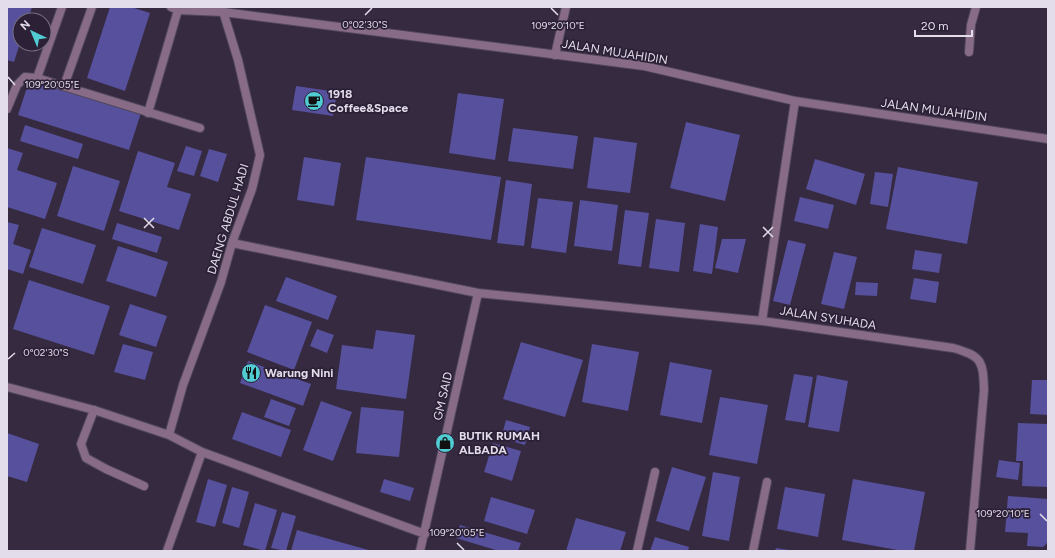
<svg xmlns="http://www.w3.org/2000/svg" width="1055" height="558" font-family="Figtree,sans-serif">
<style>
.building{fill:#57509c}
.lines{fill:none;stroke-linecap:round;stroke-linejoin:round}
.service-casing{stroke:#51475b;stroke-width:10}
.minor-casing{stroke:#51475b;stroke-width:10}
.service{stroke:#886c87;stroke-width:8}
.minor{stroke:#886c87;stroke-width:8}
.ticks{fill:none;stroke:#e3ddeb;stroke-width:1.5}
.labels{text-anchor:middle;stroke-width:3.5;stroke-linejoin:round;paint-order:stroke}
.street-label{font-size:12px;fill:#e3ddeb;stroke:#2b2036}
.poi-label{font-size:12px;font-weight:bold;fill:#e3ddeb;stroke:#2b2036;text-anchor:start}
.ticks-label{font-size:10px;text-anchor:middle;fill:#e3ddeb;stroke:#2b2036;stroke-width:3.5;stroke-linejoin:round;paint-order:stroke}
</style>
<rect width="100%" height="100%" fill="#352a40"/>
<path class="building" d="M7 7H32L28 20H20V43L14 62 7 60Z
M110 7H131L150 13 125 91 87 78Z
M30 78 141 113 129 150 18 115Z
M296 86 337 92 333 116 292 110Z
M458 93 504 99 495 160 449 153Z
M686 122 740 135 725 201 670 188Z
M25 125 83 144 78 159 20 141Z
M513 128 578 136 573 169 508 161Z
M594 137 637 143 630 193 587 188Z
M186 146 202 151 194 176 177 171Z
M7 148 23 153 17 170 57 183 45 219 7 207Z
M209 149 227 154 218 182 200 176Z
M138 151 175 163 167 187 191 194 179 230 119 211Z
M304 157 341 163 334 206 297 200Z
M366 157 501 177 491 240 356 220Z
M815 159 865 174 856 205 806 189Z
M73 166 120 181 104 231 57 216Z
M898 167 978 182 967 244 886 229Z
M875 172 893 174 888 207 870 204Z
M506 180 532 184 524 246 497 243Z
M800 197 834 205 828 229 794 221Z
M538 198 573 202 566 253 531 248Z
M580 200 618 205 612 251 574 246Z
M625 210 649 213 641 267 618 264Z
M656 219 685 223 679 272 649 268Z
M7 222 19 225 13 244 31 250 23 274 7 269Z
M117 223 162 237 157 253 112 239Z
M700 224 718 227 712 274 693 271Z
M42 228 96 245 83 284 29 267Z
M722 239H746L738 273 715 268Z
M788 240 806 244 790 305 773 301Z
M118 246 168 262 156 297 106 281Z
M915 250 942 254 939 273 912 269Z
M834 252 857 257 844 309 821 304Z
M286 277 337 296 328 320 276 301Z
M914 278 939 282 936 303 910 299Z
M29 280 110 306 94 355 13 329Z
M856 282 878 283 877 296 855 295Z
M130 304 167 316 156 347 119 335Z
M265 305 312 322 294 370 247 352Z
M317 329 334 335 327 353 310 346Z
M376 330 415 335 406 399 336 389 342 345 373 349Z
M521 342 583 360 565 417 503 399Z
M123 344 153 352 145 380 114 372Z
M592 344 639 352 628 411 582 402Z
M248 361 311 384 303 406 240 383Z
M670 362 712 370 702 423 660 415Z
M794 374 813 377 805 423 785 420Z
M817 375 848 381 839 432 808 427Z
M1032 380H1048V415L1030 414Z
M720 397 768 405 757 464 709 455Z
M271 399 296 408 289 426 264 417Z
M321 401 352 412 333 461 303 450Z
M361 407 404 411 399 457 356 453Z
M242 412 291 430 281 457 232 439Z
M506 420 530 427 525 445 501 438Z
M1018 423 1048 424V487L1022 486 1023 461H1016Z
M7 433 39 444 27 482 7 476Z
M493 443 521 451 512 481 484 472Z
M999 460 1020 463 1018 480 996 477Z
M672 467 706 477 689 531 656 521Z
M713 472 740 477 729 541 702 536Z
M208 479 227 485 215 527 196 522Z
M384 479 414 488 410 501 380 492Z
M853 479 925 492 914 551H903L842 540Z
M232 487 249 492 239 528 222 523Z
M785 487 825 494 818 537 777 529Z
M1008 496 1048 499V542L1043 547 1027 546 1028 533 1005 532Z
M491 497 535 510 527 534 484 521Z
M255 503 277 510 265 551 243 545Z
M282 512 296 516 286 551 271 548Z
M576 518 626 532 620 551H566Z
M460 525 521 543 518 551H499L456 538Z
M297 530 372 551H291Z
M655 537 689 547 688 551H650Z
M776 548 789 550V551H775Z"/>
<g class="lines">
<defs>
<path id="service" d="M171 7 178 10 223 12
M969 52 971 25 976 7
M555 55 566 7
M37 78 62 7
M64 86 92 7
M7 109 17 85 25 77 37 78 200 128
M148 113 178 10
M94 410 81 444 86 458 106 469 144 486"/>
<path id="minor" d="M223 12 644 66 795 101 1048 139
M232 243 478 293 762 321 953 348C982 356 983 361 984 390L970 551
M762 321 795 101
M7 387 94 410 169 435 202 452 425 534
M169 435 183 385 221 282 232 243 252 189 260 155 238 60 222 8
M167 551 202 452
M420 551 478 293
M637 551 655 472
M753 551 767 482"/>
</defs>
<use href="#service" class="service-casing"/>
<use href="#minor" class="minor-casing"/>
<use href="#service" class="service"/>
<use href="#minor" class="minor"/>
</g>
<path class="ticks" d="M551 8 558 15M365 15 372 8M8 77 15 85M144 218 154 228M763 227 773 237M144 228 154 218M763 237 773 227M8 359 15 353M1040 514 1047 521M457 543 464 550"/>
<defs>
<symbol id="cafe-disc" viewBox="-11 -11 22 22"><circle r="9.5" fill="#51ccd3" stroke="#2b2036"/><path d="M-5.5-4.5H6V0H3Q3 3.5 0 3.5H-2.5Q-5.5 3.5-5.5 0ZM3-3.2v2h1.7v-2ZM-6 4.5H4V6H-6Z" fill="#111"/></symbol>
<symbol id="restaurant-disc" viewBox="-11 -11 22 22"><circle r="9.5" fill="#51ccd3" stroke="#2b2036"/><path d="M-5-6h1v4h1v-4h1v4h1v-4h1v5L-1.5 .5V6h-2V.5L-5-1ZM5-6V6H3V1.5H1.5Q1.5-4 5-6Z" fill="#111"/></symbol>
<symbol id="shop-disc" viewBox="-11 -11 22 22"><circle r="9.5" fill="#51ccd3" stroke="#2b2036"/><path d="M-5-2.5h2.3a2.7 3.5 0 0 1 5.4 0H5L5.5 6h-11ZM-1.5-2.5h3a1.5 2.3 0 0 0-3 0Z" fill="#111"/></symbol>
</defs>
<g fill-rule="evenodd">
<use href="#cafe-disc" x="303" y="90" width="22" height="22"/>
<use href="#restaurant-disc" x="240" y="362" width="22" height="22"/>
<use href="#shop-disc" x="434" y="432" width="22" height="22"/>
</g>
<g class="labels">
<g class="street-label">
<text transform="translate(615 52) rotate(9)" y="4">JALAN MUJAHIDIN</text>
<text transform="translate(934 110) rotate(8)" y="4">JALAN MUJAHIDIN</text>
<text transform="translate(228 219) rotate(-73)" y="4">DAENG ABDUL HADI</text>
<text transform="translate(828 318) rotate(9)" y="4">JALAN SYUHADA</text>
<text transform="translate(443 396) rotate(-77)" y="4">GM SAID</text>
</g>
<g class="poi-label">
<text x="328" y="98">1918<tspan x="328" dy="14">Coffee&amp;Space</tspan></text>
<text x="265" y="377">Warung Nini</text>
<text x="459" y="440">BUTIK RUMAH<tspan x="459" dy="14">ALBADA</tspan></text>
</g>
</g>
<g class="ticks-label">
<text x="365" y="28">0°02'30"S</text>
<text x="558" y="29">109°20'10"E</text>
<text x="52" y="88">109°20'05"E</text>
<text x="46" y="356">0°02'30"S</text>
<text x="1003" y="517">109°20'10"E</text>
<text x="457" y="536">109°20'05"E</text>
</g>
<rect width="1055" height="558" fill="none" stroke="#e3ddeb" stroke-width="16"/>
<g transform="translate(32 32) rotate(316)"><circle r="19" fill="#2b2036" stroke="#756c7e"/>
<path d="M0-3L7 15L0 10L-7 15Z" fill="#51ccd3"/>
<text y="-6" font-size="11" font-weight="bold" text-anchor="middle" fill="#e3ddeb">N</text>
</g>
<path d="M915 30v6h57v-6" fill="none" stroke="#e3ddeb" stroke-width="2"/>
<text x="921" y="30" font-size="12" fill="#e3ddeb" stroke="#2b2036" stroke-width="3" paint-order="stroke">20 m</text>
</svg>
